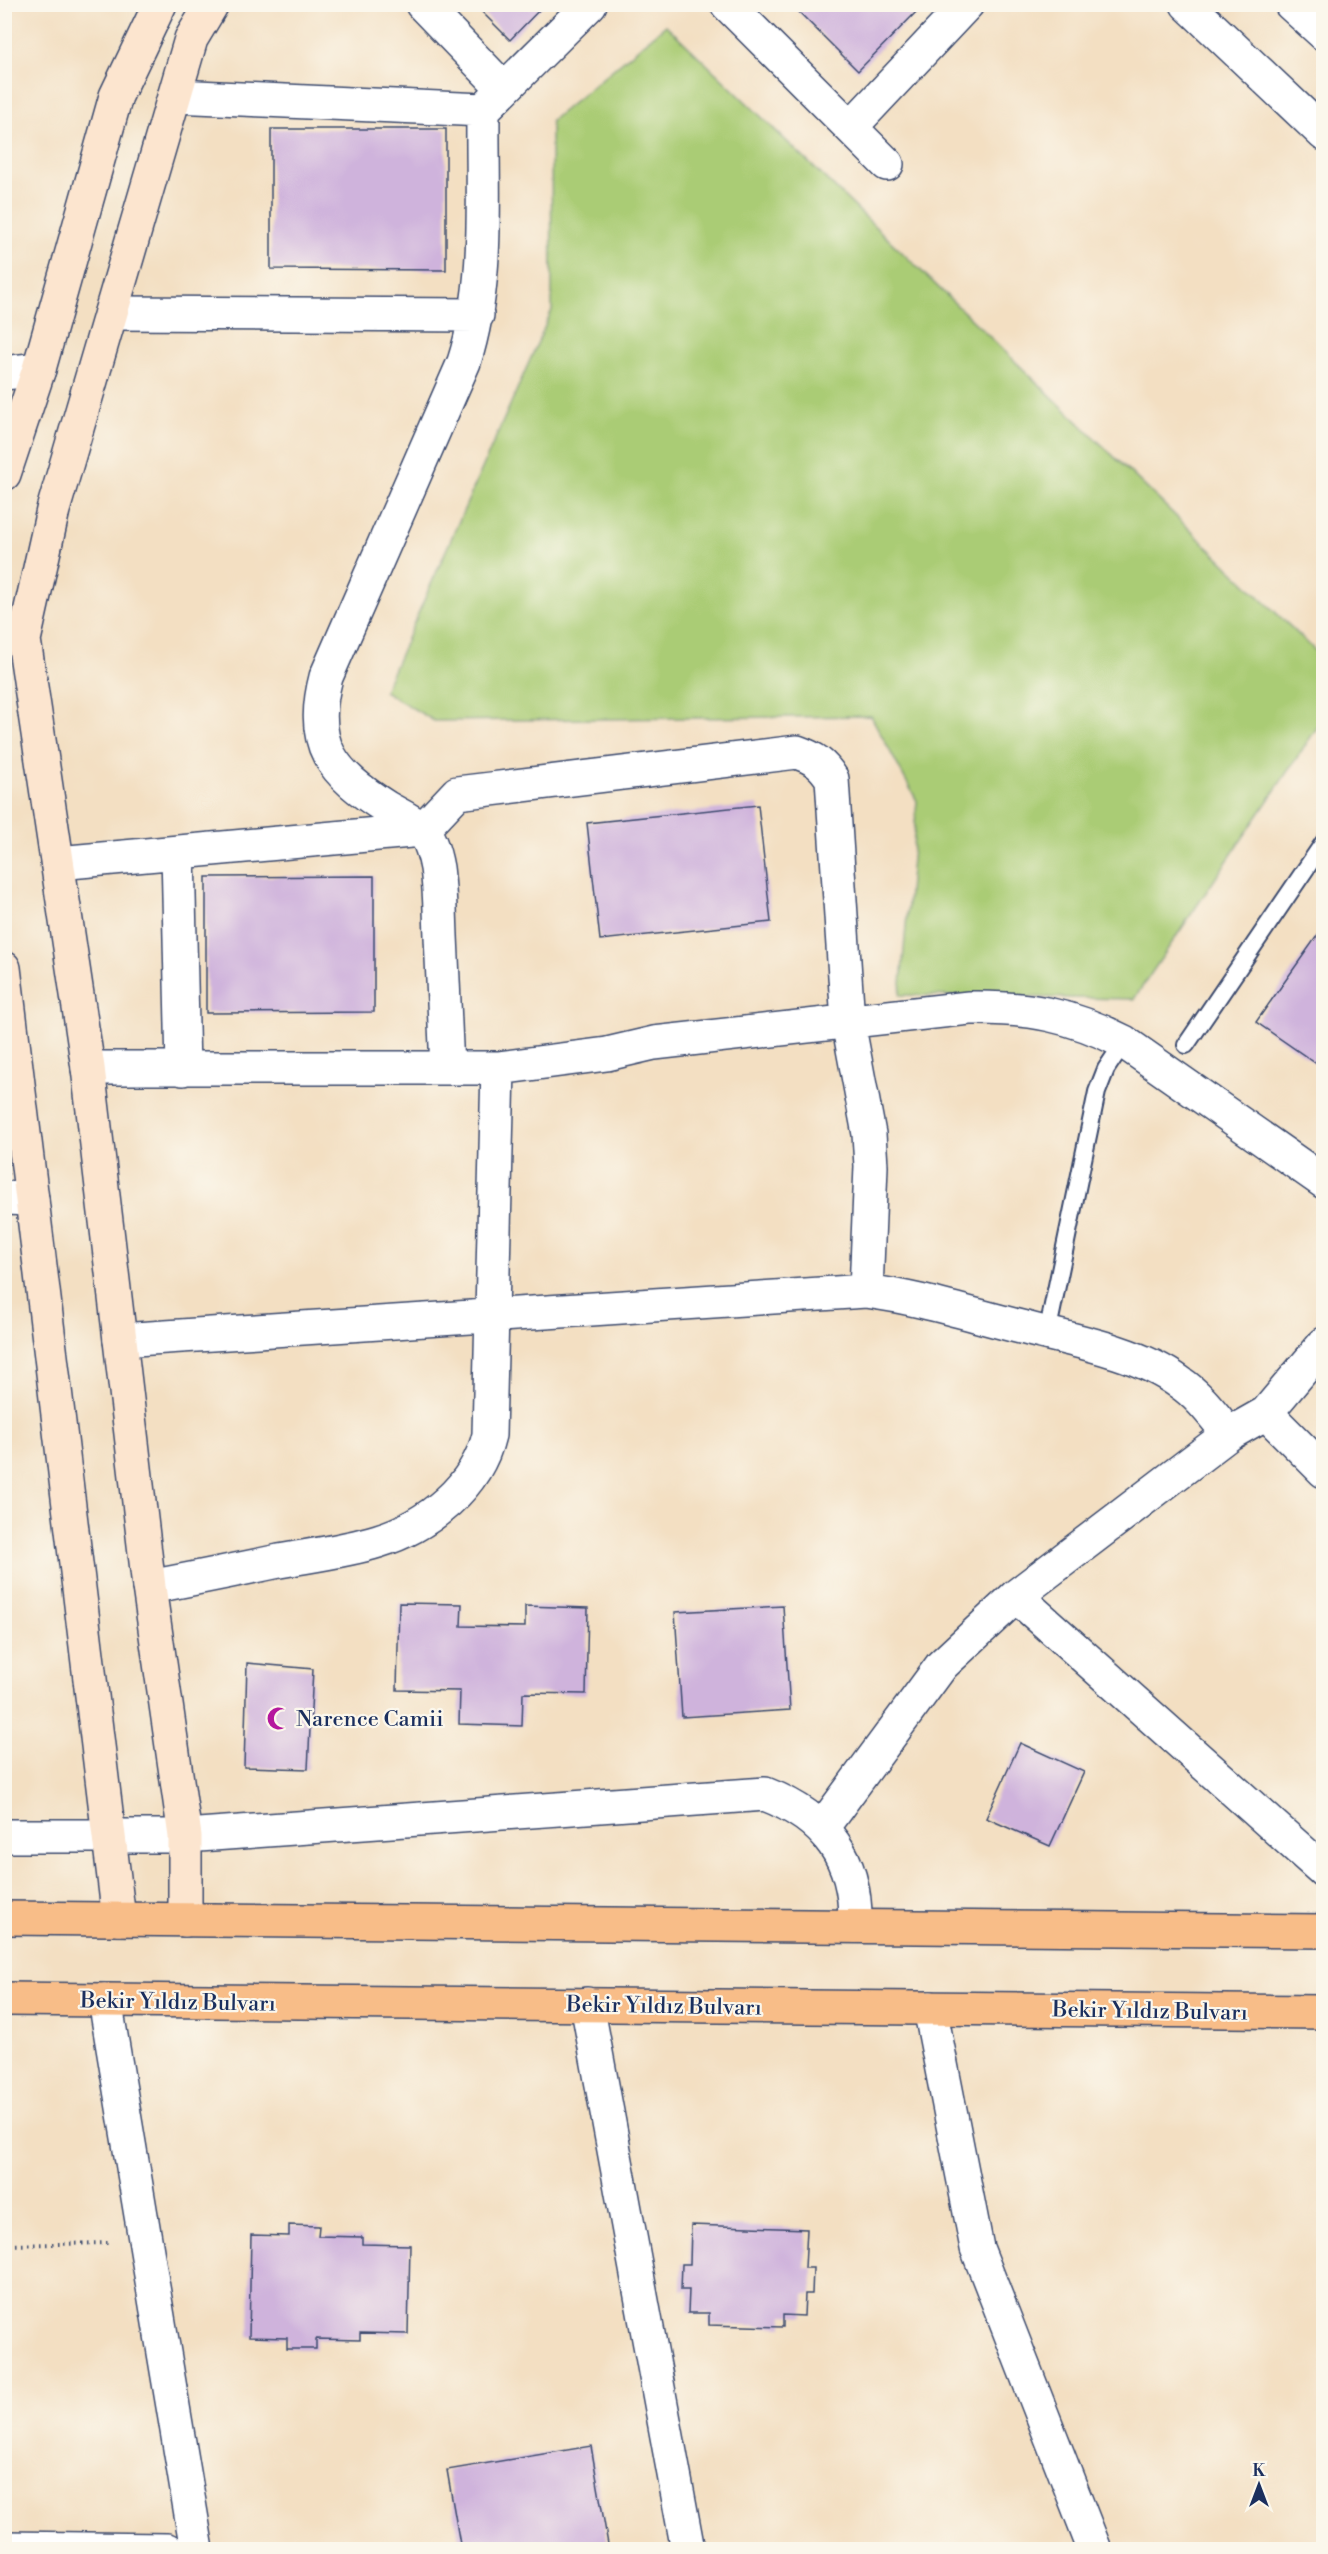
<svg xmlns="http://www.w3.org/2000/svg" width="1328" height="2554" font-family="'Libre Bodoni',serif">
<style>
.green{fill:#aacc75;stroke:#627e6a;stroke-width:1.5}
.building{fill:#cfb3dc}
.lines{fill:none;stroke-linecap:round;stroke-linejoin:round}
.lane-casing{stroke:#3b496d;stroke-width:20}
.street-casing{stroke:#3b496d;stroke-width:36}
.secondary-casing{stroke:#3b496d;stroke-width:36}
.primary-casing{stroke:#3b496d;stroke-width:36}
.path{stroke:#3b496d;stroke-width:4;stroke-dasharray:1.5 4.5;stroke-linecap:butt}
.lane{stroke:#fff;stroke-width:16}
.street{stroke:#fff;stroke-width:33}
.secondary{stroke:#fce5cf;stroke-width:33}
.primary{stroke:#f8bd88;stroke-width:33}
.labels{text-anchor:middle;stroke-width:4.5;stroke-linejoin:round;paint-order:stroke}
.poi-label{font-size:22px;fill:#1b2f5e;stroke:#fbf7ec;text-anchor:start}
.street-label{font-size:22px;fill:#1b2f5e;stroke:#fbf7ec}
</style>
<rect width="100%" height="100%" fill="#fbf7ec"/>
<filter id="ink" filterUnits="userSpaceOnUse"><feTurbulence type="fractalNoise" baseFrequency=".0167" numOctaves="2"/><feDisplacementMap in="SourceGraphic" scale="12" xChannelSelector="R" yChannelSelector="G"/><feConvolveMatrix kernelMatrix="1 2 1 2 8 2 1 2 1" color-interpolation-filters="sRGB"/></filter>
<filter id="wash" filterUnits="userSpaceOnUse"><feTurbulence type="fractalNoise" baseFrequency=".008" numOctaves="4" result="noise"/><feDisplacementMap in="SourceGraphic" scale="24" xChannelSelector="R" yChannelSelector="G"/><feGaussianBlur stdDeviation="1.35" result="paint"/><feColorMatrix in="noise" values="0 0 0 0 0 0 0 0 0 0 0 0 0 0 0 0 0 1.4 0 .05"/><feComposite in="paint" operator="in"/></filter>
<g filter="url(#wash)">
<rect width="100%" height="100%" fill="#f3dfc2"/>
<path class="green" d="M666 25 1324 659 1323 719 1134 999 900 995 917 801 871 716 434 721 384 691 552 310 551 121Z"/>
<g id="blocks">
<path class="building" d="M474 4H545L510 40Z
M791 4H924L858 71Z
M271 129H446V270L271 269Z
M758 805 771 922 600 940 587 823Z
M374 876V1012L206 1013V877Z
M1324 926V1069L1256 1022Z
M399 1603 462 1604 461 1626 525 1627V1606L588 1608 586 1694 523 1693 522 1726 459 1724 460 1691 397 1690Z
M783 1606 790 1710 682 1717 675 1612Z
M247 1663 313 1669 308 1769 244 1767Z
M1020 1743 1084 1772 1050 1846 986 1818Z
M289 2225 319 2226 318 2236 362 2237V2244L410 2245 408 2334 360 2333V2340L316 2339V2349H287V2338L249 2337 251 2235 289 2236Z
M691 2225 807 2229 805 2268H813L812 2294H805L804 2316 783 2315V2327L709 2325V2313H688L689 2290H681L682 2264H690Z
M591 2446 609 2550H461L447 2470Z"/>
</g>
</g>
<g filter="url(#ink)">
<use href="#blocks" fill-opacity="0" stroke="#3b496d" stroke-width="1.5"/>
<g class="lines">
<defs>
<path id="lane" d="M1186 1045 1324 842
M1047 1334 1097 1092 1106 1069 1124 1042"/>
<path id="street" d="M422 4 504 89
M727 4 887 164
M1187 4 1324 134
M1291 4 1324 34
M175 96 483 110
M851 127 967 4
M111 313 477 315
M4 373 39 369
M178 852 183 1069
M58 863 422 830 457 793 797 752C814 758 823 764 832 779L848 1022 869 1134 871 1166 866 1291
M88 1068H498L607 1054 654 1043 969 1008C1028 1007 1072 1015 1124 1042L1324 1182
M447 1068C445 1024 443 980 441 936 440 913 440 890 437 868 435 857 430 838 422 830 414 821 397 814 387 808 332 773 308 745 326 677L464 362C490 281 482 194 483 110L590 4
M4 1198 32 1199
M120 1340 866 1291C919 1298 969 1314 1021 1327 1071 1340 1137 1351 1179 1382 1199 1395 1214 1416 1229 1434
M1266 1413 1324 1471
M149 1587C192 1579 236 1570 279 1561 312 1555 346 1551 378 1541 428 1526 477 1486 489 1435L498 1068
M1016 1596 1324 1871
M822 1828 942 1665 1016 1596 1229 1434 1266 1413 1324 1344
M4 1836H185L765 1794C827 1818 857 1859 855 1926
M105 2000 197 2550
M587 2004 688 2550
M930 2008 977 2248 1095 2550
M4 2548 167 2550"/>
<path id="secondary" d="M4 474 39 369 116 96 160 4
M4 968 119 1919
M185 1920V1836L149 1587 88 1068 24 640 53 510 191 39 212 4"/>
<path id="primary" d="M4 1918 1324 1931
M4 1999 1324 2012"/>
</defs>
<use href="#lane" class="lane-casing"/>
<use href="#street" class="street-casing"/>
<use href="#secondary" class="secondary-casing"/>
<use href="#primary" class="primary-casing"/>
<path class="path" d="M4 2245 109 2243"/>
<use href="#lane" class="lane"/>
<use href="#street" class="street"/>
<use href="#secondary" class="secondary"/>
<use href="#primary" class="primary"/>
</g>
</g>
<defs>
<symbol id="mosque-bare" viewBox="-9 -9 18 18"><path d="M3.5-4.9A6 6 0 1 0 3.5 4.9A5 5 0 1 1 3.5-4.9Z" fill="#b5179e" stroke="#fbf7ec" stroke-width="2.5" paint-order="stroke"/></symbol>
</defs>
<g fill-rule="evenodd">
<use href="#mosque-bare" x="262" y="1702" width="33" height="33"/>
</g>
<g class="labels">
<g class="poi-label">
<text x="296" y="1726">Narence Camii</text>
</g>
<g class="street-label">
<text transform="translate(178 2001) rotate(1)" y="8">Bekir Yıldız Bulvarı</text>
<text transform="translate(664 2005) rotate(1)" y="8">Bekir Yıldız Bulvarı</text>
<text transform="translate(1150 2010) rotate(1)" y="8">Bekir Yıldız Bulvarı</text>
</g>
</g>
<rect width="1328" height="2554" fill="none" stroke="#fbf7ec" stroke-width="24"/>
<g transform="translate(1259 2485)" stroke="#fbf7ec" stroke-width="4.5" paint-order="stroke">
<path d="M0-4.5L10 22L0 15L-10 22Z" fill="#1b2f5e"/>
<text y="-9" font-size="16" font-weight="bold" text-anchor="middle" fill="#1b2f5e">K</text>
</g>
</svg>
